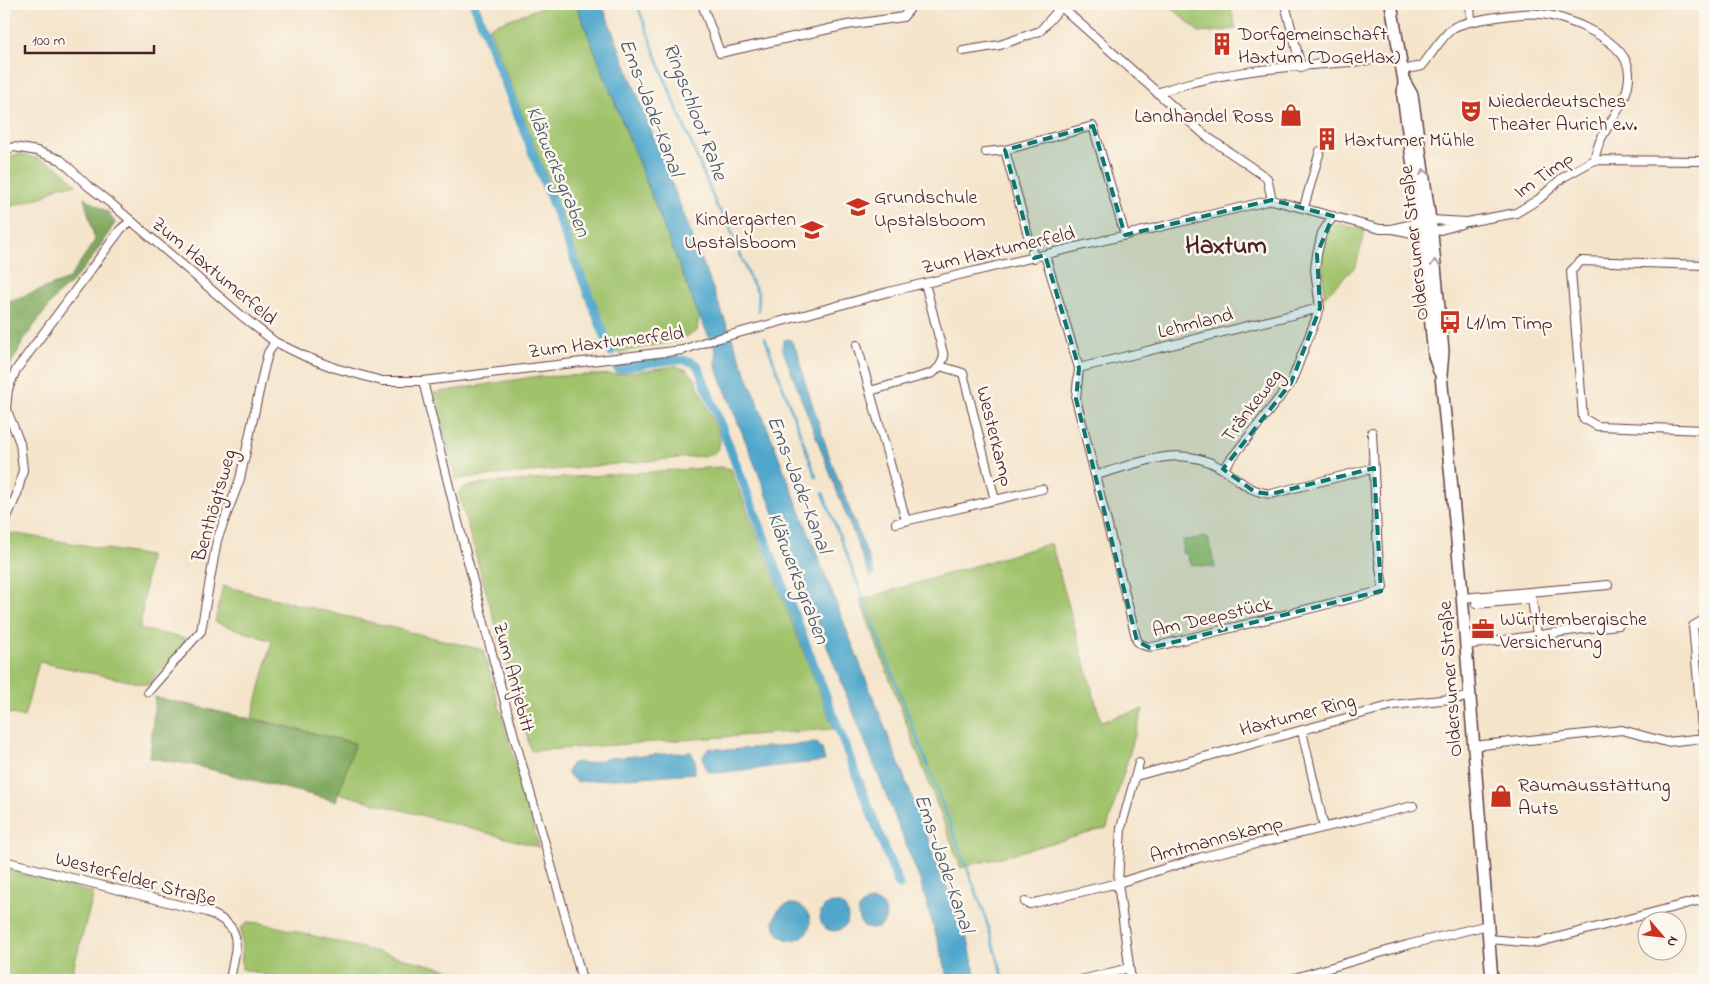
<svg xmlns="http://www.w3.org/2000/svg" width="1709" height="984" font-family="'Indie Flower',sans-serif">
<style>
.green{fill:#9fc26b;stroke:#74704b}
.forest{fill:#7fa85f;stroke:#646445}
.water{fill:#50a7cc;stroke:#4d637c}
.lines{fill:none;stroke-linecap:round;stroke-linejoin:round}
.stream{stroke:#50a7cc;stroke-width:2.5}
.canal{stroke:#50a7cc;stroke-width:9}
.minor-casing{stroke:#643d43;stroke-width:10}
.secondary-casing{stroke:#643d43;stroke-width:14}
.minor{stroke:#fff;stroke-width:8}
.secondary{stroke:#fff;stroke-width:11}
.oneway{stroke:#ae9aa0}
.marked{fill:#0f766e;fill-opacity:0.2;stroke:#0f766e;stroke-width:4;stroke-dasharray:10 6;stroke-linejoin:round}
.labels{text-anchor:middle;stroke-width:5;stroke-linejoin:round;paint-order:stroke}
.poi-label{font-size:20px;fill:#4a1f2b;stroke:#fbf7ec;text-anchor:start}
.street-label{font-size:20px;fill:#4a1f2b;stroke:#fbf7ec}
.water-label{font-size:21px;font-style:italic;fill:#4c556b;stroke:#fbf7ec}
.district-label{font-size:25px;font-weight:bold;fill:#4a1f2b;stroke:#fbf7ec}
</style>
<rect width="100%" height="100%" fill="#fbf7ec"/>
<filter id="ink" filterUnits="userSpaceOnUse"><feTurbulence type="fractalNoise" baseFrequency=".02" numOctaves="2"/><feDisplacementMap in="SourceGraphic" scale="10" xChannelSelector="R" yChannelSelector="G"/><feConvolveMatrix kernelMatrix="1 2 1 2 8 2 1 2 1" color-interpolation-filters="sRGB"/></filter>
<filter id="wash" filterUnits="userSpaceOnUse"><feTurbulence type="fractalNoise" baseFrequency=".0096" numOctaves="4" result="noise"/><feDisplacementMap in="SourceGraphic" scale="20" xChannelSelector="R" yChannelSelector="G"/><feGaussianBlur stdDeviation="1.12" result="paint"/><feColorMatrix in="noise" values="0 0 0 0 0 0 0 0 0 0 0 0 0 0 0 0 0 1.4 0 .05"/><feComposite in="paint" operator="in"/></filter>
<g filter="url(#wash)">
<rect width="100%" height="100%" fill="#f4e4ca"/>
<path class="green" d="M550 4H576L699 316 697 331 680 340 617 353 612 349 489 27Z
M1170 4H1230L1236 29 1200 33 1170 6Z
M18 154C40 158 63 165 76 185L59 186 45 196 4 209V158Z
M1334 223 1365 230 1356 266 1324 297 1322 248Z
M676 366 687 370 695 379 718 432C722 442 720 448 712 455L456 479 434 393 533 377 618 374Z
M721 467 731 469 834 729 531 751 458 492 465 487 487 483Z
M11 533 149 556 140 629 188 639 148 685 39 662 24 717 4 712V544Z
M1208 537 1215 568 1190 564 1187 554 1182 553 1183 540Z
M1051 543 1101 721 1143 709 1107 828 961 868 860 600Z
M223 586 483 650 539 847 338 793 354 743 252 718 272 641 215 622Z
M4 869 94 893 70 980H4Z
M247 922 262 923 490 980H285L242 969 241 928Z"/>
<path class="forest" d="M84 197 109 213 115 223 92 258 72 282 56 296 25 338 4 377V303L69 279 95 240Z
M155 697 355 743 336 801 193 765 150 758Z"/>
<path class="water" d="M576 4H602C723 318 848 630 969 944L976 980H949L920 880 716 367V351L699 316Z
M790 339 798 353 804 379 830 458 875 575 870 577 782 348 784 340Z
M816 743 822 749 825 761 716 773 706 770 703 756 709 748 729 750Z
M691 752 695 760V773L576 782 567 773 571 764 578 762 585 764 610 758Z
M858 915a14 14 0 1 1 28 0a14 14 0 1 1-28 0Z
M820 917a14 14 0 1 1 28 0a14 14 0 1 1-28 0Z
M774 922a18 18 0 1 1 36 0a18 18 0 1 1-36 0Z"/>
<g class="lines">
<path class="stream" d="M637 4 661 69 717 207 727 220 750 279 759 294 758 311
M765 338 816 477
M823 493 983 910 1004 980"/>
<path class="canal" d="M474 4 611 352
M616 365 618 369C637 366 686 352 698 366L899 885"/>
</g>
</g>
<g filter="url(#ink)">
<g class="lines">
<defs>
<path id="minor" d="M702 4 720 53 847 25 903 17 909 10 911 4
M1058 4 1206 136 1267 178 1272 200
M1285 4 1301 67
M1470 4 1471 21
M963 51 1000 45 1040 31 1061 7
M1402 70 1422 66C1430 56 1443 35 1453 28 1465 20 1525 12 1539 14 1567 16 1628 41 1629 73 1630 98 1612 117 1601 139 1598 145 1596 153 1594 160
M1157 93C1229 67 1310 66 1385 59
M4 150 14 147 37 151 61 160 87 185 114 206 242 316 275 342 304 356 335 368 382 381H423L683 350 705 342 888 292 1272 200 1380 229H1391L1431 220 1467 222 1516 213 1539 199 1562 178 1594 160 1705 161
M986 152 1005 150
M1304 207 1320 151
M1393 229 1422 235 1462 224
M1045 255 1079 368 1076 399 1137 641C1148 652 1164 644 1178 641L1381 591 1383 587 1378 554 1372 432
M1034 258 1005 150 1093 126 1125 235
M1705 265 1581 261 1571 271 1583 418 1597 426 1705 430
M857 345 906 521
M940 366 963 373 995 500
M1079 368 1320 308
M423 381C452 500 482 618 514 736 537 818 562 898 582 980
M870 391 933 373 940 366 944 357 925 283
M1223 469 1291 383 1320 308 1315 270 1317 254 1322 233 1333 216
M1096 475C1138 464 1180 443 1221 468 1241 480 1246 491 1271 494L1374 468
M896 523 1042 489
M4 524 17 494 23 470 20 443 6 408 8 389 16 370 121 229 131 221
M1462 598 1608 585
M1476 604 1532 599 1537 634
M1465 645C1517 639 1568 630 1619 625
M148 692 201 631 217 540 240 479 263 373 268 353 275 342
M1302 731 1324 827
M1703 739 1693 626 1705 619
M1473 746 1622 730 1666 742 1705 738
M1136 776 1393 705 1470 697
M4 861 207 912C246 927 236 945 230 980
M1705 867V870
M1025 902 1030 904 1118 883 1202 857 1413 806
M1489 939 1536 943 1705 899
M1081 980 1129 968
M1131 980 1118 883 1121 828 1139 763
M1288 980 1407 945 1488 925"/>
<path id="secondary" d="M1391 4 1404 81 1403 96 1421 222 1434 356 1439 371
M1404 81 1412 95 1432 234 1443 351 1441 375 1461 582 1492 980"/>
</defs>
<use href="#minor" class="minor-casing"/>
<use href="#secondary" class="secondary-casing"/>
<use href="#minor" class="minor"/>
<use href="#secondary" class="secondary"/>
</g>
<defs><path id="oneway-chevron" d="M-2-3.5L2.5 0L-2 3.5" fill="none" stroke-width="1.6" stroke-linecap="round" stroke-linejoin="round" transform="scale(1.25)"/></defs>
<g class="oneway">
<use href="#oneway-chevron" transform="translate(1424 172) rotate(-99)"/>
<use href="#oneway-chevron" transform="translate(1435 263) rotate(-95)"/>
</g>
</g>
<path class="marked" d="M1093 126 1125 235 1272 200 1333 216 1317 254 1320 308 1291 383 1223 469 1255 492 1271 494 1374 468 1381 591 1150 648 1137 641 1076 399 1079 368 1045 255 1034 258 1005 150Z"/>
<defs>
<symbol id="building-bare" viewBox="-9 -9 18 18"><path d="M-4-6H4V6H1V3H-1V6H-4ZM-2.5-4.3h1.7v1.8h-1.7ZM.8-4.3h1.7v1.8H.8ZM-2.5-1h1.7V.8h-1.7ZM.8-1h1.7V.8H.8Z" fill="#c8321e" stroke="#fbf7ec" stroke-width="2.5" paint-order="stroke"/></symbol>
<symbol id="theatre-bare" viewBox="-9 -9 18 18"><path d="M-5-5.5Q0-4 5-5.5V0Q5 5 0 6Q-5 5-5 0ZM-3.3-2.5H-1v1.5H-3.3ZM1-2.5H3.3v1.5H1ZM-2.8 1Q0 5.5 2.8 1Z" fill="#c8321e" stroke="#fbf7ec" stroke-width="2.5" paint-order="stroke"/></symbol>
<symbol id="shop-bare" viewBox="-9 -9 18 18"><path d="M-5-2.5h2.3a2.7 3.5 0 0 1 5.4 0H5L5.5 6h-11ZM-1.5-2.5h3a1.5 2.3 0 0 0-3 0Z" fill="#c8321e" stroke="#fbf7ec" stroke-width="2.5" paint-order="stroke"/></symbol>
<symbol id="school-bare" viewBox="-9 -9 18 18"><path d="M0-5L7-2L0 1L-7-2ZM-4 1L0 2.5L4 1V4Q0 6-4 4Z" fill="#c8321e" stroke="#fbf7ec" stroke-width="2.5" paint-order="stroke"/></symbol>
<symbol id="bus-bare" viewBox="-9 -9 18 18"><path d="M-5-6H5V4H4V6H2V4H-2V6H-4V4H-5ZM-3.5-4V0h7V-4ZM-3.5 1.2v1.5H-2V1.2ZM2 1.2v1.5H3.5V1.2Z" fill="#c8321e" stroke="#fbf7ec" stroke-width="2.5" paint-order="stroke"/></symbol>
<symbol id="office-bare" viewBox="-9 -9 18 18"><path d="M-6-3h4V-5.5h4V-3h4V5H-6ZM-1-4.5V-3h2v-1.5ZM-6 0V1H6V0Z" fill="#c8321e" stroke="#fbf7ec" stroke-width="2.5" paint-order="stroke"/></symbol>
</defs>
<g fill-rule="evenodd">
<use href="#building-bare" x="1206" y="28" width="32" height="32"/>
<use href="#theatre-bare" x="1455" y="95" width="32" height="32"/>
<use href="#shop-bare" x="1275" y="99" width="32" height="32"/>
<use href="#building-bare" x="1311" y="123" width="32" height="32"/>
<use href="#school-bare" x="842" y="191" width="32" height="32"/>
<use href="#school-bare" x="796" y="214" width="32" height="32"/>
<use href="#bus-bare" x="1434" y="306" width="32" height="32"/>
<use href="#office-bare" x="1467" y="613" width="32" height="32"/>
<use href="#shop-bare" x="1485" y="780" width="32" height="32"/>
</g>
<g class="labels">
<g class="poi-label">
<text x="1238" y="40">Dorfgemeinschaft<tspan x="1238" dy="23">Haxtum (DoGeHax)</tspan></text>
<text x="1488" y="107">Niederdeutsches<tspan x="1488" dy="23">Theater Aurich e.v.</tspan></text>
<text x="1274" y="122" text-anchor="end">Landhandel Ross</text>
<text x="1344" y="146">Haxtumer Mühle</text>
<text x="874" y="203">Grundschule<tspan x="874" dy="23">Upstalsboom</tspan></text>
<text x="796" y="225" text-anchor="end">Kindergarten<tspan x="796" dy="23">Upstalsboom</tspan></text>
<text x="1466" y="329">L1/Im Timp</text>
<text x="1500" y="625">Württembergische<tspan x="1500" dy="23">Versicherung</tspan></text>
<text x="1518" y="791">Raumausstattung<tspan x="1518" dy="23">Auts</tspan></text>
</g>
<g class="street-label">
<text transform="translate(1543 174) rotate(-35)" y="7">Im Timp</text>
<text transform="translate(1413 243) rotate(-96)" y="7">Oldersumer Straße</text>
<text transform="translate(998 249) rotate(-13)" y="7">Zum Haxtumerfeld</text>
<text transform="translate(215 270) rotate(40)" y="7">Zum Haxtumerfeld</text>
<text transform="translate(1195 322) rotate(-14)" y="7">Lehmland</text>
<text transform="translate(606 341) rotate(-7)" y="7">Zum Haxtumerfeld</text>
<text transform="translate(1251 405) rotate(-53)" y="7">Tränkeweg</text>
<text transform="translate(996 436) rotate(76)" y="7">Westerkamp</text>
<text transform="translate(213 505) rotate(-74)" y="7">Benthögtsweg</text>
<text transform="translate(1212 616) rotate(-13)" y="7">Am Deepstück</text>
<text transform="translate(515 677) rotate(75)" y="7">Zum Antjebitt</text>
<text transform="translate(1449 679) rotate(-94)" y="7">Oldersumer Straße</text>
<text transform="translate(1297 714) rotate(-15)" y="7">Haxtumer Ring</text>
<text transform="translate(1216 838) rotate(-15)" y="7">Amtmannskamp</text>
<text transform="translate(136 878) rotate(15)" y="7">Westerfelder Straße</text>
</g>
<g class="water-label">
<text transform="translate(652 107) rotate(69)" y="7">Ems-Jade-Kanal</text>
<text transform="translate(696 111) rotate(69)" y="7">Ringschloot Rahe</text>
<text transform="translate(559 171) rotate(68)" y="7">Klärwerksgraben</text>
<text transform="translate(800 484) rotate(69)" y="7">Ems-Jade-Kanal</text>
<text transform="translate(799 578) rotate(69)" y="7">Klärwerksgraben</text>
<text transform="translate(945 863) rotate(71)" y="7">Ems-Jade-Kanal</text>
</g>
<g class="district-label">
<text x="1226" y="253">Haxtum</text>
</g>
</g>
<rect width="1709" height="984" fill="none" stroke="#fbf7ec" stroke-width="20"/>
<g transform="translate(1662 936) rotate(118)"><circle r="24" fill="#fbf7ec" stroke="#b4a19f"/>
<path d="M0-4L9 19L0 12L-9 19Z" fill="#c8321e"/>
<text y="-8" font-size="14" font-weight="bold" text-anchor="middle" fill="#4a1f2b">N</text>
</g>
<path d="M25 45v8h129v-8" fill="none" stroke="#4a1f2b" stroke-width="2.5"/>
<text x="32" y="45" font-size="15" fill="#4a1f2b" stroke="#fbf7ec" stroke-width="4" paint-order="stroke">100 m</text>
</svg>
